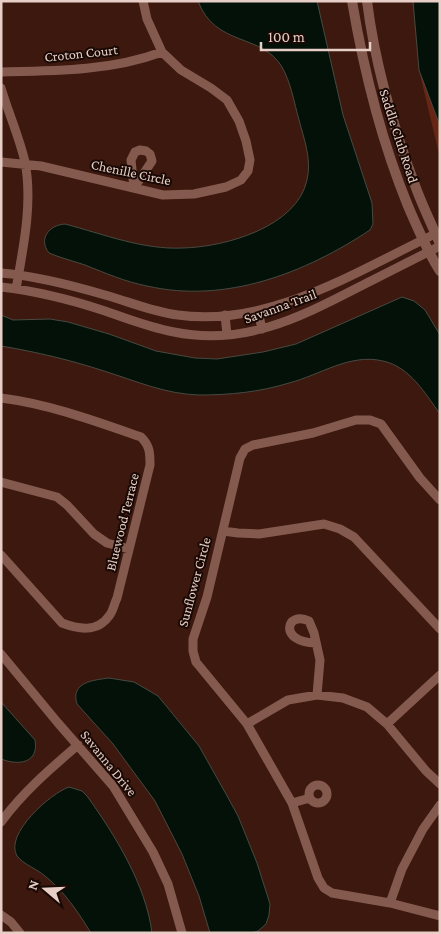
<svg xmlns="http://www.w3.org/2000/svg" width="441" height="934" font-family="'Crimson Pro',serif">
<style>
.green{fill:#672613}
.water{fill:#031108;stroke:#474a41}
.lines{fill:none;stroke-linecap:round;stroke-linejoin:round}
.minor{stroke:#855a4e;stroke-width:9}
.tertiary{stroke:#855a4e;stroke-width:10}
.labels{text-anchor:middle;stroke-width:4;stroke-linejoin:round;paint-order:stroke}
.street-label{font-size:14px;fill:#e7cec7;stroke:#190905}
</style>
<rect width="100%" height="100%" fill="#3d180e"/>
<path class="green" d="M419 70 440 126V158Z"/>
<path class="water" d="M198 1H317L343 115 372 203 373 224 370 230C305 273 226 304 147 286 126 282 105 273 85 265 73 261 61 258 49 253 38 239 49 225 65 224 103 234 143 250 183 248 225 247 297 227 307 180 312 160 304 139 299 120 294 102 291 83 282 67 262 33 215 47 198 1Z
M413 1H440V126L419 70Z
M402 297 414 301 425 310 440 335V414C425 393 410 367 383 361 350 353 320 375 289 383 260 392 230 395 199 395 165 394 136 381 104 371 70 360 37 352 1 346V315L13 320 50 319 68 322 109 334 156 351 195 358 217 359 263 352 296 344Z
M109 678 134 682 158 696 199 746 226 794 238 816 257 863 270 904 269 915 266 924 258 931 251 933H210L199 896 182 854 155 801 113 744 77 704C70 682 94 680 109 678Z
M1 702 35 740C39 763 19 766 1 759Z
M69 787 82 791 87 796C115 835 146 885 152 933H91C78 912 65 892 45 876 37 869 23 864 17 856 4 834 51 793 69 787Z"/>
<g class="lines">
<path class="minor" d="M1 72C55 71 111 71 162 52
M1 88C8 112 19 136 25 162 33 203 23 249 16 289
M140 150 146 151 150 154 152 161 134 188 131 160 135 152Z
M1 162 41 166 163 195 194 194 226 187 241 180 248 171 250 160 246 141 239 121 227 100 211 88 181 70 162 52 147 19 143 1
M1 273C37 276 71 285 105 295 130 302 153 312 178 315 269 328 357 271 435 234
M1 287C36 291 72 300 105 311 128 319 151 328 174 332 242 346 297 319 355 289 383 275 412 260 440 246
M258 311 262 329
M225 315 227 335
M1 398C49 404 95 421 141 437 150 446 150 453 150 465L117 598C114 604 113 612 109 616 97 633 78 629 62 623L1 555
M1 482 57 497 67 505 94 534 107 543 129 549
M440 500 420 478 381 424 370 420H356L313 433 253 445 245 449 240 458 207 597 193 639V651L196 662 247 724 292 803 318 878 324 888 332 893 390 903 440 916
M223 531 238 533 259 534 324 524 340 529 354 537 440 629
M316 643C277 642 287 610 309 621L314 633 320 660 317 695
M1 654 58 723 113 786 153 852 168 884 182 933
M247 724 288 700 317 695 343 698 367 707 387 724 426 771 440 784
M387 724 440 675
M309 794a9 9 0 1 1 18 0a9 9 0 1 1-18 0Z
M292 803 310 798
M1 822C23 792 50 769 78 745
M390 903 402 869 423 829 440 805
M1 915 11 922 20 933"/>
<path class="tertiary" d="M352 1C364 72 381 140 408 206 418 229 427 251 440 271
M367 1C375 65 393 127 416 188 423 207 432 225 440 244"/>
</g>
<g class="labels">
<g class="street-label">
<text transform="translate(81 53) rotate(-6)" y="5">Croton Court</text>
<text transform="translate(399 136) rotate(72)" y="5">Saddle Club Road</text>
<text transform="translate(131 172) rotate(12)" y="5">Chenille Circle</text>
<text transform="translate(280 306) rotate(-20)" y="5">Savanna Trail</text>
<text transform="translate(122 522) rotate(-76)" y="5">Bluewood Terrace</text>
<text transform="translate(194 582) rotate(-75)" y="5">Sunflower Circle</text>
<text transform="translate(109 763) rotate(51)" y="5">Savanna Drive</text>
</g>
</g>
<rect width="441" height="934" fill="none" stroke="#e7cec7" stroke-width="5"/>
<g transform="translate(45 889) rotate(289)" stroke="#190905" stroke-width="4" paint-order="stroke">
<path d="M0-4L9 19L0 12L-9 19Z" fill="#e7cec7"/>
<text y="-8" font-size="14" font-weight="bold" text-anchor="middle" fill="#e7cec7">N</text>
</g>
<path d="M261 42v8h109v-8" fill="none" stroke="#e7cec7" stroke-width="2.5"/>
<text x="268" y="42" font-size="15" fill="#e7cec7" stroke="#190905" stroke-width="4" paint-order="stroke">100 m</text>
</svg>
